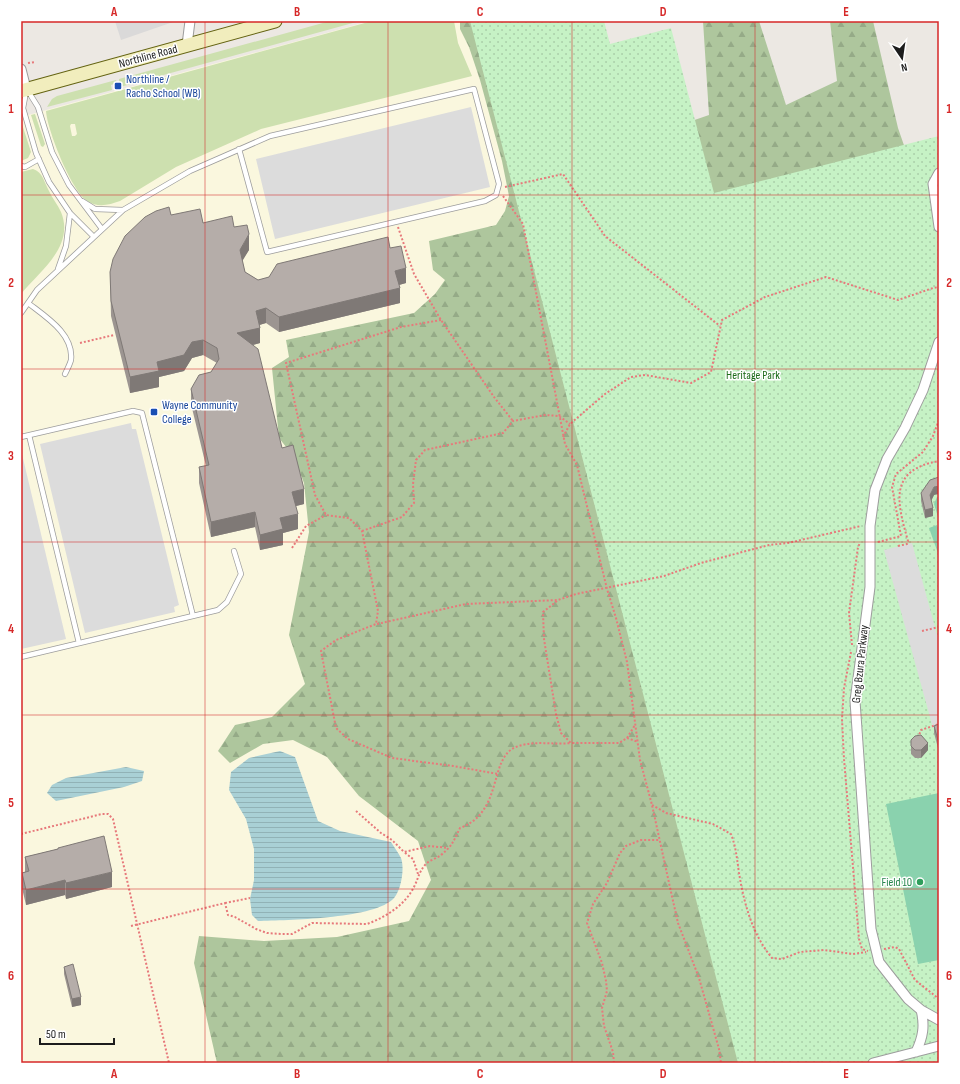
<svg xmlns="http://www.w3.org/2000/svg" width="960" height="1084" font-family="'Sofia Sans Condensed',sans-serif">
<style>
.residential{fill:#dad9d9}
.education{fill:#faf7de}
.grass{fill:#cde0af;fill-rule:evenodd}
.forest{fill:url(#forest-firs)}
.park{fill:url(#park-dots)}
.pitch{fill:#8ad2ae}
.parking{fill:#dcdcdc}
.water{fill:url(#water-rules)}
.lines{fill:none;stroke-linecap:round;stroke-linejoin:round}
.service-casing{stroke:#9d9d9d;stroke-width:6}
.minor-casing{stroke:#9d9d9d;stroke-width:11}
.secondary-casing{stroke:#646312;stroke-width:15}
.path{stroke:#e7797b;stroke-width:2;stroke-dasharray:2 2;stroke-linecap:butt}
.service{stroke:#fff;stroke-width:4.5}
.minor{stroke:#fff;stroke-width:9}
.secondary{stroke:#f1edbd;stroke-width:13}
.wall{fill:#9c9591}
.shaded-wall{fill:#7f7976}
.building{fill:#b5ada9;stroke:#7f7976}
.grid{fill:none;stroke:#d62828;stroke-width:1;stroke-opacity:0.55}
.transit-dot{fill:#1a4fb4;stroke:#fff;stroke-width:1.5}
.leisure-dot{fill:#2e9e5b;stroke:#fff;stroke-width:1.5}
.labels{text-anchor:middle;stroke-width:3;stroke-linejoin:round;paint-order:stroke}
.street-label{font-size:12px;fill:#1c1c1c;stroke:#fff}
.transit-label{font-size:12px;fill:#164399;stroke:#fff;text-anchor:start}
.park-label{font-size:12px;fill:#1c6c19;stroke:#fff}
.leisure-label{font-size:12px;fill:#27864d;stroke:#fff;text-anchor:end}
.neatline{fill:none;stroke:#d62828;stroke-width:1.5}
.grid-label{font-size:13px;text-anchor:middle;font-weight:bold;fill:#d62828}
</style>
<defs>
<pattern id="forest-firs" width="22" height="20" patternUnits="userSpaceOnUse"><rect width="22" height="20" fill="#aec69d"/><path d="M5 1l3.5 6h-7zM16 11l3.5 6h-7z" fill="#95aa87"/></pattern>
<pattern id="park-dots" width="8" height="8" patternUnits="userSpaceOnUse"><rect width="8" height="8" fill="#c6f2c5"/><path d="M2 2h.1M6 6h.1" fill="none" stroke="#aacfa9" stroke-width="1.8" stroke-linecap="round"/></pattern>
<pattern id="water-rules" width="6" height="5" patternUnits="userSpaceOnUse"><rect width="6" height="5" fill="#a9d0d5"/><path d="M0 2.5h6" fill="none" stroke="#91b2b6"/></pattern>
</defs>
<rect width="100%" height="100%" fill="#ece8e3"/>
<path class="residential" d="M115 21H176L121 40Z"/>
<path class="education" d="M370 21H470L738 1063H21V117Z"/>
<path class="grass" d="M330 21H360L120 87 119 79Z
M372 21H454L458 43 472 76 261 129 176 167 120 201C109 205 98 208 87 201 71 190 47 129 46 111ZM71 124H75L77 134 75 136H72L70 126Z
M116 80 117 83 111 85 112 90 47 107 52 99 57 96Z
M35 114 45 144 43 147 41 146 31 115Z
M21 121 31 152 28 158 21 161Z
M33 169C43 172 44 182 49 191 52 198 58 205 61 212 75 246 40 271 21 294V172Z"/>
<path class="forest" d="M460 21H599L608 47 677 126 709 115 703 21H759L786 105 837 81 830 21H873L898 128 916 180 939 302 854 1063H217L194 963 199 936 264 941 337 937 409 921 431 880 418 841 359 796 327 757 293 740 263 744 230 763 218 751 235 725 272 717 305 684 289 635 309 532 304 483 294 457 279 438 272 368 289 357 286 340 414 313 435 294 445 280 433 270 429 241 496 225 505 211 509 196 502 161 480 80 469 47 460 29Z"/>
<path class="park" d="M470 21H604L610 44 671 28 714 193 939 136V1063H738Z"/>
<path class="pitch" d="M937 497H939V520L934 504Z
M937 525 939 531V556L929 528Z
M939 793V960L918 964 886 804Z"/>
<path class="parking" d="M471 107 490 187 275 239 256 159Z
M131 423 132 429H136L179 605 174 607 175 612 85 633 40 444Z
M21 450 66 639 21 649Z
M912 543 939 642V726L933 728 884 550Z"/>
<path class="water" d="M280 751 295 757 318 821 340 831 391 842C394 847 398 852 401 858 405 868 401 893 392 900 370 919 288 920 258 921L252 915 250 899 254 880V849L246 819 229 790 231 772 249 758Z
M126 767 144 771 142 781 124 787 56 801 47 793 52 785 66 778Z"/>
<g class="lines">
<defs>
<path id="service" d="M28 91 38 107 52 152 69 185 102 229
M26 92 23 108 36 153 49 182 70 213 94 237
M21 166 25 167 39 159
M82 201 95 209 123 210
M58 269 66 246 70 213
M28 303C46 317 74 334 71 360 70 364 67 370 65 374
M21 313 37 290 123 210 190 171 270 136 474 89 499 184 496 195 485 201 267 252 239 149
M29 435 79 643
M21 437 133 411 142 413 193 616
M21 657 218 610 227 602 241 574 234 551"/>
<path id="minor" d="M187 45 190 21
M21 69 26 89
M939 173 933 184 939 227
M939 342 923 390 905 428 887 459 875 490 870 526V587L855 701 871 929 879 962 908 999 921 1010 939 1020
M916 1052C923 1037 925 1026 921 1010
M873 1063 939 1046"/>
<path id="secondary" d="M21 91 275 21"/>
</defs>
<use href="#service" class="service-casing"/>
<use href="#minor" class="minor-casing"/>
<use href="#secondary" class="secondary-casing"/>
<path class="path" d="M28 63 35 62
M505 187 563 174 605 236 720 326
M503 196 523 224 565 444 577 465 607 589 616 618 627 662 640 760 652 805 671 892 678 923 699 978 719 1049 721 1063
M398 227 414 274 441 320 494 397 513 421
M441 320 401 327 286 363 315 495 326 515 349 518 362 531 378 611 376 624 336 640 321 651 336 728 348 739 392 758 453 766 498 774
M80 343 114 335
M563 437 570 424 605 394 631 377 645 375 691 383 711 372 722 320 765 297 826 277 898 300 933 288 939 287
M362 531 402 517 414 503 413 484 416 460 425 450 503 433 513 421 545 415 559 416 570 424
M878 542 901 536 892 487 896 474 923 452 933 436 939 420
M898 546 907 544 908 541C897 502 888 470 939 461
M292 548 306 526 326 515
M557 601 543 612 544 639 556 714 561 733 571 743H619L627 738 635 725
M377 624 466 604 558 600 576 594 664 576 701 563 769 545 788 543 861 526
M922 631 939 627
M852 645 849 613 858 547 860 543
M851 652 844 688 842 719 844 759 859 939 862 949 868 951
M627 738 638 742
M918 738 921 730 939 724
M652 805 666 813 713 824 731 834C736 847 737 859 739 873 744 903 752 934 772 958L782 959 800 952 824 950 853 954 866 952
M356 811 381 833 392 840 404 852
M21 834 102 814H108L113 819 169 1063
M418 874 413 859 404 852 430 846 448 848
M225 903 250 898
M131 926 225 903 228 915 235 917 256 929 267 933 282 934H292L312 923 367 924C386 917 405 905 414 887 418 879 419 872 425 865 429 860 436 859 441 855 453 845 453 842 460 828 504 812 488 758 516 747 533 740 554 745 571 743
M884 949 895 947 899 949 915 980 939 999
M614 1063 613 1052 604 1026 602 1008 607 991 606 981 602 963 587 923 593 904 607 883 620 853 626 846 641 840H659"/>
<use href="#service" class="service"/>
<use href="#minor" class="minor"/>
<use href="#secondary" class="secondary"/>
</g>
<path class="wall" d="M171 215 203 223 249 250 242 260 245 272 258 280 390 248 406 283 399 285 400 303 279 332 266 323 259 325 260 343 253 345 282 448 304 504 296 506 298 529 283 533V545L260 550 255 527 211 537 199 483V467L206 466 191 404V389L211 372 217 363 203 355 192 358 184 371 159 377V387L130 393 111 316 110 272Z
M921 493 934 495 931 501 933 516 925 518 921 501Z
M939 724V748H938L934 733V726Z
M911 740 928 750 921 758H915L911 754Z
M58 848 112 887 66 899 65 895 26 905 22 888V873L25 872V857L58 849Z
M64 967 81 1005 72 1007 64 974Z"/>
<path class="shaded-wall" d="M249 234V250L240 265V250Z
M406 268V283L395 286V271Z
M400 288V303L279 332V317Z
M266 308V323L256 326V311Z
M260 328V343L237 349V333Z
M203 340V355L192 358 184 371 159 377V387L130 393V377L192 342Z
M939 486V494L934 495 930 503V495L934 487Z
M304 489V504L292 507V492Z
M933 508V516L925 518V510Z
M255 512V527L211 537V522Z
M298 514V529L283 533V545L260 550V535L280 518Z
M938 740H939V748H938Z
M928 743V750L921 758V750Z
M112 872V887L66 899V883Z
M65 880V895L26 905V890Z
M81 997V1005L72 1007V999Z"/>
<path class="building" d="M169 207 171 215 200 209 203 223 232 216 234 227 247 225 249 234 240 250 245 272 258 280 269 277 277 264 388 237 390 248 401 246 406 268 395 271 400 288 279 317 266 308 256 311 260 328 237 333 258 349 282 448 293 445 304 489 292 492 298 514 280 518 283 529 260 535 255 512 211 522 199 467 209 465 191 389 199 375 211 372 219 359 217 348 203 340 192 342 184 355 157 362 159 371 130 377 111 301 110 272 113 259 125 236 145 217 156 211Z
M939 477V486L934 487 930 495 933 508 925 510 921 493 930 480Z
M939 724V740H938L934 726Z
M921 735 928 743 921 750H915L911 746V740L915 736Z
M104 836 112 872 66 883 65 880 26 890 22 873 29 871 25 857 58 849V848Z
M73 964 81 997 72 999 64 967Z"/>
<path class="grid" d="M205 21V1063M388 21V1063M572 21V1063M755 21V1063M21 195H939M21 369H939M21 542H939M21 715H939M21 889H939"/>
<g class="transit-dot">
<rect x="114" y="82" width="8" height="8" rx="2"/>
<rect x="150" y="408" width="8" height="8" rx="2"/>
</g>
<circle class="leisure-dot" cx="920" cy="882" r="4"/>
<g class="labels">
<g class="street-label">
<text transform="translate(148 56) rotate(-15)" y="4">Northline Road</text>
<text transform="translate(860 664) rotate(-84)" y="4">Greg Bzura Parkway</text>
</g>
<g class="transit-label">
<text x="126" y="83">Northline /<tspan x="126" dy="14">Racho School (WB)</tspan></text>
<text x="162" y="409">Wayne Community<tspan x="162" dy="14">College</tspan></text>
</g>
<g class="park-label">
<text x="753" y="379">Heritage Park</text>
</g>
<g class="leisure-label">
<text x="912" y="886">Field 10</text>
</g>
</g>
<rect width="960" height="1084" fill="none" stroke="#ffffff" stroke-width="44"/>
<g transform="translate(902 58) rotate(167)" stroke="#ffffff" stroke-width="3" paint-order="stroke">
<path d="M0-3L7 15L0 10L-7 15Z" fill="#1c1c1c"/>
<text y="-6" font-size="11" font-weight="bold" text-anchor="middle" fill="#1c1c1c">N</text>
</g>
<path d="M40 1038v6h74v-6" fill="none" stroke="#1c1c1c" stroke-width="2"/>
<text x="46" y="1038" font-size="12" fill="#1c1c1c" stroke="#ffffff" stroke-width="3" paint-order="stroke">50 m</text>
<rect x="22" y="22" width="916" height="1040" class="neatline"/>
<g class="grid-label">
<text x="114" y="16">A</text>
<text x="297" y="16">B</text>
<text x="480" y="16">C</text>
<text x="663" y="16">D</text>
<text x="846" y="16">E</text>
<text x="11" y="113">1</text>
<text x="949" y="113">1</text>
<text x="11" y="287">2</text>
<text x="949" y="287">2</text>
<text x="11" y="460">3</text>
<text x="949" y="460">3</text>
<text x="11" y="633">4</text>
<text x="949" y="633">4</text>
<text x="11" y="807">5</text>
<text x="949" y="807">5</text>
<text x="11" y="980">6</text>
<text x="949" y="980">6</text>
<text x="114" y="1078">A</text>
<text x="297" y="1078">B</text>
<text x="480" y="1078">C</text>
<text x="663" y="1078">D</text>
<text x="846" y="1078">E</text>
</g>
</svg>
